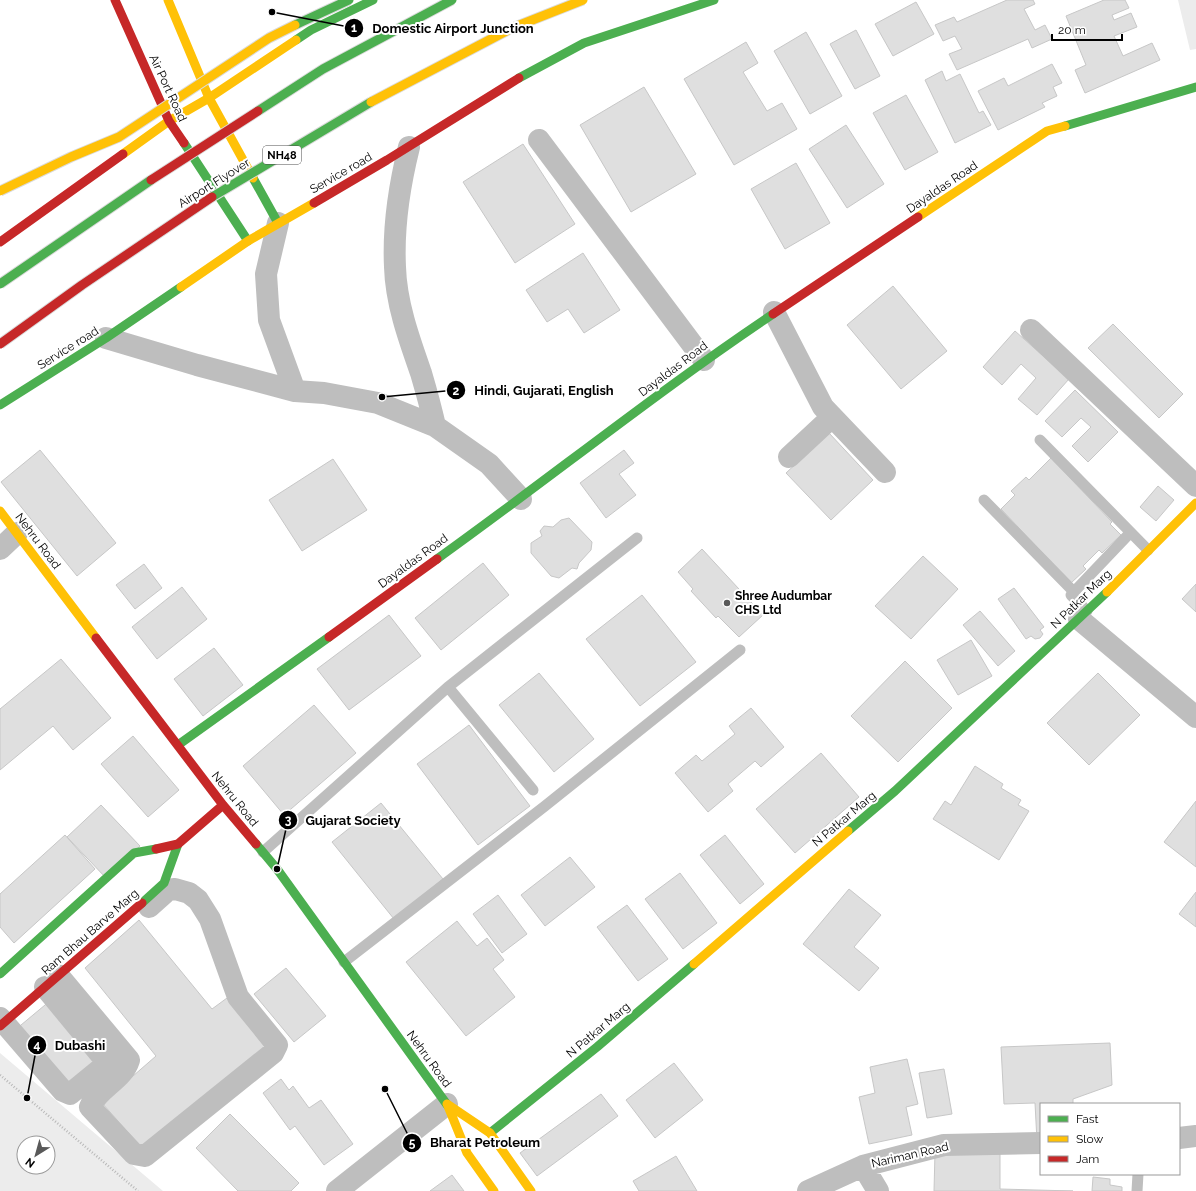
<svg xmlns="http://www.w3.org/2000/svg" width="1196" height="1191" font-family="Raleway,sans-serif">
<style>
.green{fill:#ececec;fill-rule:evenodd}
.building{fill:#dfdfdf;stroke:#c7c7c7}
.lines{fill:none;stroke-linecap:round;stroke-linejoin:round}
.path{stroke:#b9b9b9;stroke-width:2.5;stroke-dasharray:1 2;stroke-linecap:butt}
.lane{stroke:#bebebe;stroke-width:11}
.street{stroke:#bebebe;stroke-width:22}
.fast{stroke:#4caf50;stroke-width:9}
.slow{stroke:#ffc107;stroke-width:9}
.jam{stroke:#c62828;stroke-width:9}
.fast-bridge-casing{stroke:#dbdbdb;stroke-width:11;stroke-linecap:butt}
.slow-bridge-casing{stroke:#dbdbdb;stroke-width:11;stroke-linecap:butt}
.jam-bridge-casing{stroke:#dbdbdb;stroke-width:11;stroke-linecap:butt}
.fast-bridge{stroke:#4caf50;stroke-width:9}
.slow-bridge{stroke:#ffc107;stroke-width:9}
.jam-bridge{stroke:#c62828;stroke-width:9}
.poi-dot{fill:#595959;stroke:#fff;stroke-width:1.5}
.labels{text-anchor:middle;stroke-width:4;stroke-linejoin:round;paint-order:stroke}
.shield{fill:#fff;stroke:#4c4c4c;stroke-width:1}
.shield-label{font-size:11px;font-weight:bold;fill:#000}
.street-label{font-size:12px;fill:#000;stroke:#fff}
.poi-label{font-size:12px;font-weight:bold;fill:#000;stroke:#fff;text-anchor:start}
.leader{fill:none;stroke:#000;stroke-width:1.5}
.callout-dot{fill:#000;stroke:#fff;stroke-width:1.5}
.mark-label{font-size:12px;text-anchor:middle;font-weight:bold;fill:#fff}
.callout-label{font-size:13px;text-anchor:middle;font-weight:bold;fill:#000;stroke:#fff;stroke-width:4;stroke-linejoin:round;paint-order:stroke}
</style>
<rect width="100%" height="100%" fill="#fff"/>
<path class="green" d="M1178 0H1196V49L1190 50Z
M0 1053 163 1191H0ZM24 1143H48V1167H24Z"/>
<path class="building" d="M1007 0H1033L1035 4 1024 9 1035 30 1045 25 1052 39 1032 48 1028 39 957 70 949 54 962 49 955 36 943 41 935 25 954 17 957 22Z
M1104 0H1125L1129 8 1112 15 1114 20 1131 13 1137 27 1114 36 1123 56 1152 43 1160 60 1085 93 1075 70 1086 65 1066 16Z
M916 2 934 34 893 56 875 24Z
M856 30 880 76 855 89 830 44Z
M806 32 842 96 810 114 774 51Z
M746 42 758 63 743 72 767 111 782 103 797 129 734 165 684 79Z
M1052 64 1062 83 1053 87 1057 96 1042 103 1045 107 998 130 978 91 1004 78 1008 86Z
M942 71 946 81 960 74 979 113 983 111 991 125 955 143 925 80Z
M644 87 696 174 631 212 580 125Z
M906 95 938 152 905 170 873 113Z
M846 125 884 184 847 208 809 149Z
M523 144 575 224 515 263 463 182Z
M796 163 830 223 785 249 751 189Z
M583 253 620 310 584 333 568 309 547 322 526 290Z
M893 286 947 351 901 389 847 325Z
M1113 324 1183 394 1159 418 1088 348Z
M1015 331 1069 379 1037 415 1018 399 1036 378 1021 364 1002 385 983 367Z
M1075 390 1118 432 1088 462 1072 446 1091 427 1081 418 1062 437 1045 421Z
M829 433 873 480 831 520 786 473Z
M40 450 116 543 77 576 1 482Z
M624 450 634 463 619 474 636 495 606 518 580 483Z
M1051 458 1112 522 1110 524 1121 535 1102 553 1099 550 1083 566 1086 569 1071 583 1001 509 1015 495 1011 491 1026 477 1029 480Z
M333 459 367 510 302 551 269 500Z
M1158 486 1174 500 1156 521 1140 507Z
M569 518 592 542 591 550 579 563 577 569 572 568 559 578 551 576 531 553V543L542 536 540 531 544 526 553 527 561 520Z
M702 549 763 615 739 637 718 616 716 618 691 591 693 589 678 572Z
M923 556 958 589 911 639 875 606Z
M483 563 509 595 441 650 415 618Z
M144 564 162 588 135 609 116 585Z
M1196 584V612L1182 599Z
M182 587 207 619 157 659 132 627Z
M1014 588 1044 627 1040 630 1043 634 1040 638 1035 639 1031 636 1026 639 998 599Z
M642 595 696 662 640 706 586 639Z
M980 611 1015 651 998 666 963 625Z
M389 615 421 656 349 710 317 669Z
M971 640 992 676 958 695 937 660Z
M214 648 243 685 203 716 174 679Z
M61 659 111 718 73 750 53 726 0 770V709Z
M905 661 952 708 898 762 851 716Z
M539 673 594 739 554 772 499 705Z
M1098 673 1140 715 1089 765 1047 723Z
M314 705 356 753 284 815 243 766Z
M751 708 784 747 761 767 755 761 728 784 733 791 708 812 675 773 696 755 702 761 735 734 729 726Z
M469 725 530 806 478 845 417 764Z
M133 736 179 790 148 817 101 764Z
M821 753 859 797 795 853 756 809Z
M975 766 1003 784 1001 788 1021 800 1018 805 1029 811 999 860 933 819 945 801 951 805Z
M1196 801V867L1164 842Z
M381 803 443 879 394 919 332 842Z
M101 805 140 846 106 878 67 837Z
M65 835 95 869 14 943 0 927V894Z
M725 835 764 884 740 904 700 855Z
M570 857 595 887 545 926 521 895Z
M680 873 717 923 683 949 645 899Z
M849 889 881 915 854 947 879 968 859 991 803 944Z
M1196 892V927L1179 914Z
M498 895 527 934 502 953 473 914Z
M627 905 668 959 638 981 597 927Z
M139 920 212 1009 227 998 265 1047 141 1147 102 1103 156 1056 85 968Z
M457 921 477 946 487 938 504 960 493 969 515 997 466 1036 406 962Z
M286 968 326 1016 294 1042 254 994Z
M51 1000 103 1063 68 1093 15 1030Z
M1110 1043 1112 1085 1073 1099V1104H1041V1140L1037 1141 1035 1103 1004 1104 1001 1047Z
M907 1059 918 1104 906 1107 912 1135 869 1144 859 1097 875 1093 870 1067Z
M674 1063 703 1100 655 1138 626 1100Z
M944 1069 952 1114 927 1118 919 1073Z
M281 1079 289 1090 293 1086 309 1108 321 1100 353 1144 324 1165 295 1126 290 1130 263 1093Z
M601 1094 618 1116 537 1176 520 1153Z
M230 1114 299 1183 291 1191H238L196 1148Z
M935 1152 1000 1154V1189L1073 1191H934Z
M676 1156 697 1191H639L633 1181Z
M452 1175 464 1191H430Z
M1093 1177 1110 1179V1185L1122 1187V1191H1092Z"/>
<g class="lines">
<path class="path" d="M0 1075 138 1191"/>
<path class="lane" d="M1040 440 1148 550
M984 500 1074 592
M1087 611 1071 595 1130 533
M448 687 533 790
M263 852 448 687 637 538
M344 962 545 806 740 650
M1137 1191 1138 1174"/>
<path class="street" d="M539 140 704 360
M409 147C399 187 393 226 395 267 396 303 409 339 421 373 426 390 431 408 435 426
M278 223 266 274 269 320 295 391
M774 312 823 407 885 472
M1031 330 1196 486
M106 338 197 365 295 391 324 393 378 403 435 426 489 464 521 499
M789 457 832 417
M0 549 17 533
M1079 619 1196 717
M58 975 129 1060C123 1080 98 1088 90 1107L134 1154 145 1156 273 1053 277 1045 238 997 210 919 198 900 189 893 175 889 168 890 149 907
M0 1018 63 1091 70 1094 103 1067 106 1061 45 987
M1179 1138 1196 1136
M863 1166 878 1191
M337 1191 447 1104
M808 1191 863 1166 944 1145 1041 1143"/>
<path class="fast" d="M296 40 311 30 373 0
M519 78 584 43 714 0
M1065 126 1196 87
M184 143 248 241
M253 178 278 223
M0 405 106 338 181 287
M437 559C550 478 658 391 773 314
M178 745 329 637
M848 831 895 791 1107 592
M256 844 277 869 448 1106
M142 903 164 883 178 844
M0 974 134 853 156 849
M490 1133 597 1047 694 964"/>
<path class="slow" d="M168 0 209 98 253 178
M123 154 169 121 209 98 296 40
M918 217 1047 131 1065 126
M181 287 248 241 314 203
M0 511 96 638
M1107 592 1196 503
M694 964 848 831
M447 1104 490 1133 531 1191
M448 1106 467 1153 494 1191"/>
<path class="jam" d="M115 0 169 121 184 143
M314 203 387 160 519 78
M0 242 123 154
M773 314 918 217
M329 637 437 559
M96 638 223 805 256 844
M156 849 178 844 223 805
M0 1026 142 903"/>
<defs>
<path id="fast-bridge" d="M295 25 349 0
M258 111 323 69 452 0
M212 197 371 102
M0 284 151 180"/>
<path id="slow-bridge" d="M371 102 512 28 583 0
M0 191 71 157 119 137 269 38 295 25"/>
<path id="jam-bridge" d="M151 180 258 111
M0 344 82 285 212 197"/>
</defs>
<use href="#fast-bridge" class="fast-bridge-casing"/>
<use href="#slow-bridge" class="slow-bridge-casing"/>
<use href="#jam-bridge" class="jam-bridge-casing"/>
<use href="#fast-bridge" class="fast-bridge"/>
<use href="#slow-bridge" class="slow-bridge"/>
<use href="#jam-bridge" class="jam-bridge"/>
</g>
<circle class="poi-dot" cx="727" cy="603" r="4"/>
<g class="labels">
<rect class="shield" x="263" y="146" width="38" height="18" rx="3"/>
<g class="shield-label">
<text x="282" y="159">NH48</text>
</g>
<g class="street-label">
<text transform="translate(168 88) rotate(65)" y="4">Air Port Road</text>
<text transform="translate(341 173) rotate(-30)" y="4">Service road</text>
<text transform="translate(214 183) rotate(-32)" y="4">Airport Flyover</text>
<text transform="translate(942 187) rotate(-34)" y="4">Dayaldas Road</text>
<text transform="translate(68 348) rotate(-32)" y="4">Service road</text>
<text transform="translate(673 369) rotate(-37)" y="4">Dayaldas Road</text>
<text transform="translate(38 541) rotate(53)" y="4">Nehru Road</text>
<text transform="translate(413 561) rotate(-36)" y="4">Dayaldas Road</text>
<text transform="translate(1081 599) rotate(-44)" y="4">N Patkar Marg</text>
<text transform="translate(235 799) rotate(51)" y="4">Nehru Road</text>
<text transform="translate(844 819) rotate(-40)" y="4">N Patkar Marg</text>
<text transform="translate(90 932) rotate(-41)" y="4">Ram Bhau Barve Marg</text>
<text transform="translate(598 1030) rotate(-40)" y="4">N Patkar Marg</text>
<text transform="translate(429 1059) rotate(54)" y="4">Nehru Road</text>
<text transform="translate(910 1155) rotate(-13)" y="4">Nariman Road</text>
</g>
<g class="poi-label">
<text x="735" y="600">Shree Audumbar<tspan x="735" dy="14">CHS Ltd</tspan></text>
</g>
</g>
<path class="leader" d="M272 12L354 28M382 397L456 390M277 869L288 820M27 1098L37 1045M385 1089L412 1143"/>
<g class="callout-dot">
<circle cx="272" cy="12" r="4"/>
<circle cx="382" cy="397" r="4"/>
<circle cx="277" cy="869" r="4"/>
<circle cx="27" cy="1098" r="4"/>
<circle cx="385" cy="1089" r="4"/>
<circle cx="354" cy="28" r="10"/>
<circle cx="456" cy="390" r="10"/>
<circle cx="288" cy="820" r="10"/>
<circle cx="37" cy="1045" r="10"/>
<circle cx="412" cy="1143" r="10"/>
</g>
<g class="mark-label">
<text x="354" y="32">1</text>
<text x="456" y="395">2</text>
<text x="288" y="824">3</text>
<text x="37" y="1049">4</text>
<text x="412" y="1147">5</text>
</g>
<g class="callout-label">
<text x="453" y="33">Domestic Airport Junction</text>
<text x="544" y="395">Hindi, Gujarati, English</text>
<text x="353" y="825">Gujarat Society</text>
<text x="80" y="1050">Dubashi</text>
<text x="485" y="1147">Bharat Petroleum</text>
</g>
<rect x="1040" y="1103" width="140" height="72" fill="#ffffff" stroke="#999999"/>
<rect x="1048" y="1116" width="20" height="6" fill="#4caf50" stroke="#999999"/>
<text x="1076" y="1123" font-size="12" fill="#000000">Fast</text>
<rect x="1048" y="1136" width="20" height="6" fill="#ffc107" stroke="#999999"/>
<text x="1076" y="1143" font-size="12" fill="#000000">Slow</text>
<rect x="1048" y="1156" width="20" height="6" fill="#c62828" stroke="#999999"/>
<text x="1076" y="1163" font-size="12" fill="#000000">Jam</text>
<g transform="translate(36 1155) rotate(217)"><circle r="19" fill="#ffffff" stroke="#999999"/>
<path d="M0-3L7 15L0 10L-7 15Z" fill="#595959"/>
<text y="-6" font-size="11" font-weight="bold" text-anchor="middle" fill="#000000">N</text>
</g>
<path d="M1052 34v6h70v-6" fill="none" stroke="#000000" stroke-width="2"/>
<text x="1058" y="34" font-size="12" fill="#000000" stroke="#ffffff" stroke-width="3" paint-order="stroke">20 m</text>
</svg>
